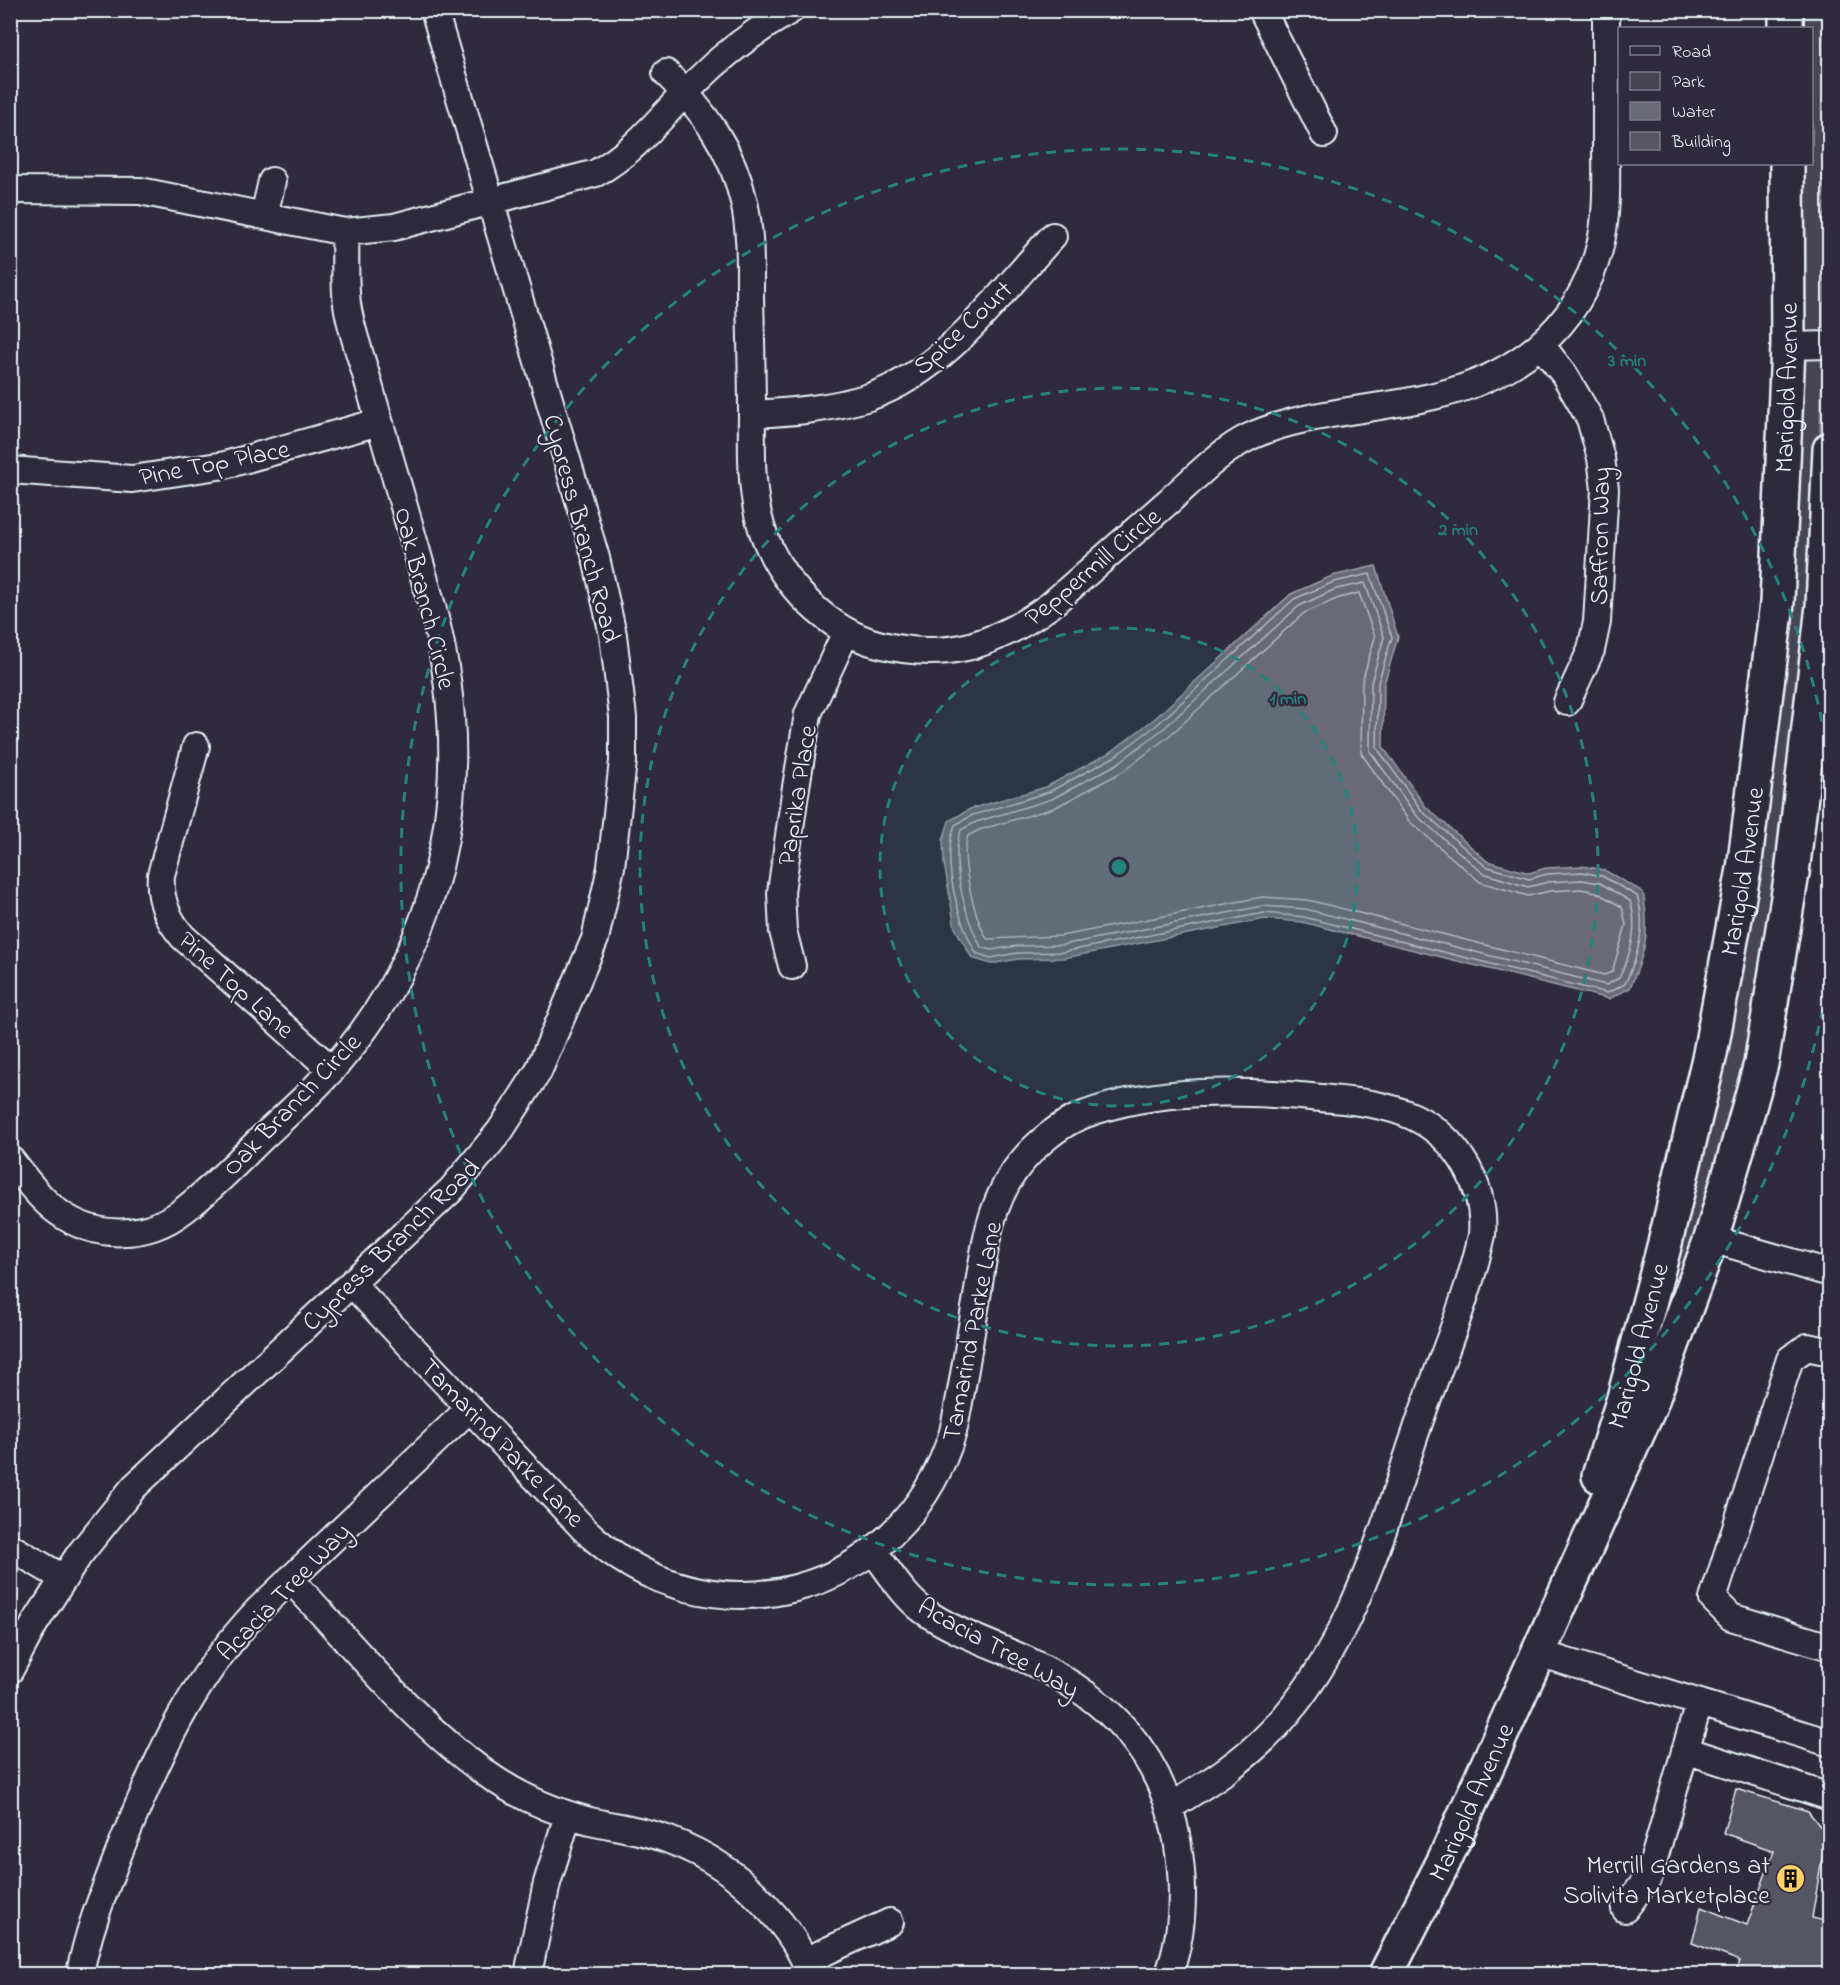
<svg xmlns="http://www.w3.org/2000/svg" width="1840" height="1985" font-family="'Indie Flower',sans-serif">
<style>
.green{fill:#464455;stroke:#979aa6;stroke-width:1.5}
.water{fill:#696978;stroke:#9c9fab;stroke-width:1.5}
.lines{fill:none;stroke-linecap:round;stroke-linejoin:round}
.shore{stroke:#b5bbc5;stroke-width:1.5}
.building{fill:#575565;stroke:#e8f1f8;stroke-width:1.5}
.minor-casing{stroke:#e8f1f8;stroke-width:30}
.major-casing{stroke:#e8f1f8;stroke-width:38}
.minor{stroke:#2f2a3d;stroke-width:26}
.major{stroke:#2f2a3d;stroke-width:33}
.ring{fill:none;stroke:#25827c;stroke-width:3;stroke-dasharray:10 8}
.labels{text-anchor:middle;stroke-width:4.5;stroke-linejoin:round;paint-order:stroke}
.street-label{font-size:26px;fill:#e8f1f8;stroke:#2f2a3d}
.poi-label{font-size:26px;fill:#e8f1f8;stroke:#2f2a3d;text-anchor:end}
.centre{fill:#25827c;stroke:#2f2a3d;stroke-width:3}
.ring-label{font-size:18px;text-anchor:middle;font-weight:bold;fill:#25827c;stroke:#2f2a3d;stroke-width:4.5;stroke-linejoin:round;paint-order:stroke}
</style>
<rect width="100%" height="100%" fill="#2f2a3d"/>
<filter id="ink" filterUnits="userSpaceOnUse"><feTurbulence type="fractalNoise" baseFrequency=".0167" numOctaves="2"/><feDisplacementMap in="SourceGraphic" scale="12" xChannelSelector="R" yChannelSelector="G"/><feConvolveMatrix kernelMatrix="1 2 1 2 8 2 1 2 1" color-interpolation-filters="sRGB"/></filter>
<g filter="url(#ink)">
<path class="green" d="M1796 11H1823L1824 334H1799L1798 164H1812V28H1796Z
M1798 357H1823L1813 606 1751 1062 1701 1236 1634 1401 1675 1246Z"/>
<path class="water" d="M1376 566 1398 637 1384 684 1383 747 1426 807 1487 861 1529 873 1546 868 1582 866 1604 870 1643 892C1650 933 1646 950 1630 988L1609 999 1302 922 1265 919 1064 958 1018 959 991 964 972 958 955 928 944 863 943 840 949 821 970 809 1046 787 1111 752 1154 719 1291 594 1332 576Z"/>
<g class="lines">
<path class="shore" d="M1370 574 1392 637 1378 683 1377 748 1422 811 1485 866 1529 879 1547 874 1582 872 1602 876 1637 896C1647 926 1638 956 1625 984L1607 993 1304 917 1264 913 1063 952 1017 953 991 958 976 953C958 921 941 860 955 825L973 815 1049 792 1114 757 1158 724 1294 599 1334 582Z
M1365 583 1384 637 1371 683 1370 751 1416 815 1483 873 1528 887 1548 882 1582 880 1600 883 1630 901C1639 927 1631 954 1619 978L1606 985 1305 909 1263 906 1062 945 1017 946 991 950 981 947C966 920 949 860 961 830L976 822 1052 799 1117 764 1163 729 1299 606 1336 589Z
M1359 593 1375 637 1362 682 1361 753 1409 821 1480 882 1528 896 1550 891 1581 889 1596 892 1622 907 1626 925 1612 972 1604 975 1308 900 1262 897 1061 936 987 939C975 918 959 859 968 836L979 830 1054 808 1122 772 1169 736 1304 613 1339 598Z"/>
</g>
<path class="building" d="M1736 1789 1808 1811 1826 1834 1812 1918 1830 1922V1974H1735L1740 1961 1692 1943 1701 1907 1747 1925 1774 1851 1723 1833Z"/>
<g class="lines">
<defs>
<path id="minor" d="M1262 10 1324 134
M666 73C704 111 732 149 744 202 751 233 750 266 750 297 751 336 752 376 752 415 751 491 751 546 809 603 829 622 851 637 878 644 947 662 996 645 1052 604 1091 570 1130 535 1170 500 1195 478 1219 452 1249 437 1302 412 1377 410 1434 396 1515 377 1579 329 1600 246 1608 213 1606 179 1606 145 1606 100 1606 55 1606 10
M10 190 140 191 345 232 394 227 596 173C640 148 662 114 698 80 725 53 758 29 791 10
M264 216 272 181
M1541 345 1564 374 1590 419 1601 458 1605 489 1597 622 1591 650 1567 702
M1788 346 1830 345
M752 414C791 412 830 409 869 397 946 371 1000 293 1053 236
M10 470 132 479 225 465 379 422
M196 746 161 875C159 899 167 919 183 937L332 1070
M792 966 783 931 781 892 795 793 808 714 846 632
M10 1159C24 1177 39 1198 58 1212 96 1240 147 1239 184 1210 213 1188 239 1160 265 1135 294 1108 323 1082 347 1052 451 924 474 767 433 610 413 535 390 460 369 385 362 359 351 331 347 304 344 280 346 256 345 232
M1711 1239 1830 1273
M352 1284 584 1529C709 1650 903 1597 953 1432 963 1387 969 1342 977 1297 984 1251 989 1203 1019 1165 1035 1145 1058 1125 1083 1115 1157 1087 1243 1090 1321 1098 1351 1101 1385 1103 1414 1117 1458 1138 1486 1186 1482 1235 1468 1298 1441 1360 1420 1420 1383 1528 1353 1645 1273 1730 1244 1761 1207 1784 1171 1806
M1830 1352 1807 1347 1790 1359 1713 1599 1731 1617 1830 1647
M10 1547 63 1578
M874 1552C889 1571 903 1596 924 1611 955 1633 995 1645 1031 1662 1109 1699 1162 1753 1177 1840 1185 1885 1184 1931 1169 1974
M290 1579C354 1646 417 1727 494 1779 524 1799 556 1812 590 1821 616 1827 644 1830 669 1840 707 1854 740 1876 766 1906 785 1926 801 1948 810 1974
M1538 1653 1830 1743
M10 1670 35 1623 79 1555 134 1487 451 1190 500 1131 538 1072 595 939 611 867 623 761V717L613 635 596 558 434 10
M1685 1750 1830 1797
M1625 1909 1649 1876 1699 1703
M805 1961 890 1922
M80 1974C88 1929 106 1887 122 1845 158 1756 191 1681 258 1610L470 1408
M528 1974 547 1883 568 1815"/>
<g id="major">
<path d="M1786 10V28"/>
<path id="s1" d="M1599 1476 1624 1398 1665 1243 1710 1054 1744 869 1777 603 1788 346 1787 164"/>
<path id="s2" d="M1386 1974 1444 1861 1649 1408 1711 1239 1736 1153 1761 1064 1792 873 1823 606 1830 449"/>
</g>
</defs>
<use href="#minor" class="minor-casing"/>
<use href="#major" class="major-casing"/>
<use href="#minor" class="minor"/>
<use href="#major" class="major"/>
</g>
</g>
<circle cx="1119" cy="867" r="239" fill="#25827c" fill-opacity=".12"/>
<g class="ring">
<circle cx="1119" cy="867" r="239"/>
<circle cx="1119" cy="867" r="479"/>
<path d="M1829 973A718 718 0 1 1 1829 761"/>
</g>
<defs>
<symbol id="building-disc" viewBox="-11 -11 22 22"><circle r="9.5" fill="#ffd166" stroke="#2f2a3d"/><path d="M-4-6H4V6H1V3H-1V6H-4ZM-2.5-4.3h1.7v1.8h-1.7ZM.8-4.3h1.7v1.8H.8ZM-2.5-1h1.7V.8h-1.7ZM.8-1h1.7V.8H.8Z" fill="#111"/></symbol>
</defs>
<g fill-rule="evenodd">
<use href="#building-disc" x="1774" y="1862" width="33" height="33"/>
</g>
<g class="labels">
<g class="street-label">
<text transform="translate(962 327) rotate(-43)" y="9">Spice Court</text>
<text dy="9" stroke="none"><textPath href="#s1" startOffset="1108">Marigold Avenue</textPath></text>
<text transform="translate(214 462) rotate(-11)" y="9">Pine Top Place</text>
<text transform="translate(583 528) rotate(75)" y="9">Cypress Branch Road</text>
<text transform="translate(1599 536) rotate(-89)" y="9">Saffron Way</text>
<text transform="translate(1092 566) rotate(-40)" y="9">Peppermill Circle</text>
<text transform="translate(426 598) rotate(76)" y="9">Oak Branch Circle</text>
<text transform="translate(796 795) rotate(-81)" y="9">Paprika Place</text>
<text dy="9" stroke="none"><textPath href="#s1" startOffset="622">Marigold Avenue</textPath></text>
<text transform="translate(237 984) rotate(42)" y="9">Pine Top Lane</text>
<text transform="translate(291 1104) rotate(-46)" y="9">Oak Branch Circle</text>
<text transform="translate(390 1244) rotate(-44)" y="9">Cypress Branch Road</text>
<text transform="translate(971 1331) rotate(-79)" y="9">Tamarind Parke Lane</text>
<text dy="9" stroke="none"><textPath href="#s1" startOffset="136">Marigold Avenue</textPath></text>
<text transform="translate(503 1442) rotate(46)" y="9">Tamarind Parke Lane</text>
<text transform="translate(283 1591) rotate(-46)" y="9">Acacia Tree Way</text>
<text transform="translate(999 1647) rotate(29)" y="9">Acacia Tree Way</text>
<text dy="9" stroke="none"><textPath href="#s2" startOffset="192">Marigold Avenue</textPath></text>
</g>
<g class="poi-label">
<text x="1770" y="1873">Merrill Gardens at<tspan x="1770" dy="30">Solivita Marketplace</tspan></text>
</g>
</g>
<circle cx="1119" cy="867" r="9" class="centre"/>
<g class="ring-label">
<text x="1627" y="366">3 min</text>
<text x="1458" y="535">2 min</text>
<text x="1288" y="704">1 min</text>
</g>
<rect width="1840" height="1985" fill="none" stroke="#2f2a3d" stroke-width="36"/>
<rect x="18" y="18" width="1804" height="1949" fill="none" stroke="#e8f1f8" stroke-width="2" filter="url(#ink)"/>
<rect x="1618" y="27" width="195" height="138" fill="#2f2a3d" stroke="#797a88" stroke-width="1.5"/>
<rect x="1630" y="46" width="30" height="9" fill="#2f2a3d" stroke="#797a88" stroke-width="1.5"/>
<text x="1672" y="57" font-size="18" fill="#e8f1f8">Road</text>
<rect x="1630" y="72" width="30" height="18" fill="#464455" stroke="#797a88" stroke-width="1.5"/>
<text x="1672" y="87" font-size="18" fill="#e8f1f8">Park</text>
<rect x="1630" y="102" width="30" height="18" fill="#696978" stroke="#797a88" stroke-width="1.5"/>
<text x="1672" y="117" font-size="18" fill="#e8f1f8">Water</text>
<rect x="1630" y="132" width="30" height="18" fill="#575565" stroke="#797a88" stroke-width="1.5"/>
<text x="1672" y="147" font-size="18" fill="#e8f1f8">Building</text>
</svg>
